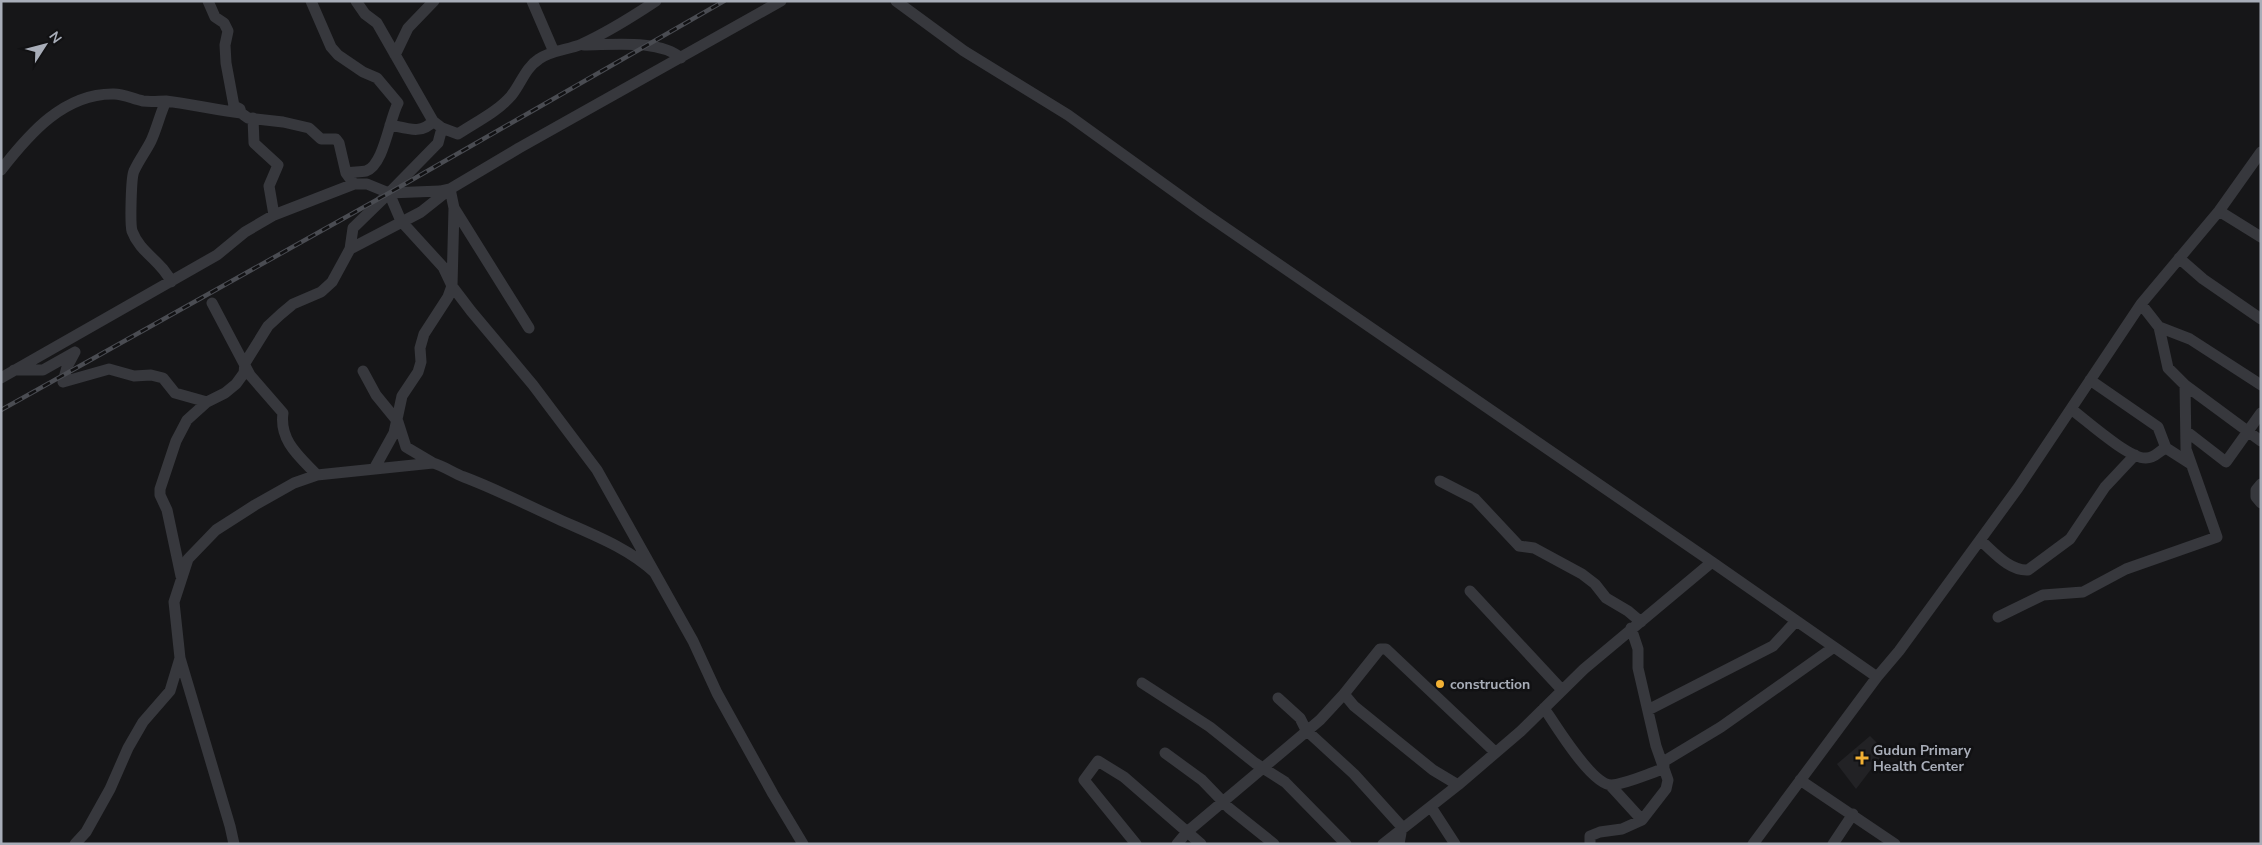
<svg xmlns="http://www.w3.org/2000/svg" width="2262" height="845" font-family="'Nunito Sans',sans-serif">
<style>
.built{fill:#222225}
.lines{fill:none;stroke-linecap:round;stroke-linejoin:round}
.minor{stroke:#37383d;stroke-width:11}
.rail-casing{stroke:#4a4c52;stroke-width:4.5}
.rail{stroke:#111113;stroke-width:2.5;stroke-dasharray:8;stroke-linecap:butt}
.poi-dot{fill:#f2b134;stroke:#111113;stroke-width:2}
.labels{text-anchor:middle;stroke-width:5;stroke-linejoin:round;paint-order:stroke}
.poi-label{font-size:14px;font-weight:bold;fill:#a8adb8;stroke:#111113;text-anchor:start}
</style>
<rect width="100%" height="100%" fill="#161618"/>
<path class="built" d="M1870 736 1885 751 1856 789 1837 764Z"/>
<g class="lines">
<path class="minor" d="M208 1 215 17 224 23 228 31 225 45 226 63 234 106 240 109 241 113 248 118 283 122 309 128 321 139H336L339 143 346 173 354 184
M311 1 331 47 338 55 363 72 377 78 398 103C389 120 384 165 366 171 360 172 352 172 346 173
M356 1 365 14 377 23 433 121 442 128 458 134C476 122 497 112 511 96 521 84 525 68 539 59 552 50 568 50 582 44 608 32 632 17 656 1
M532 1 554 52
M896 1 964 51 1068 115 1204 213 1712 562 1877 677 1899 651 2018 488 2141 304 2219 211 2261 152
M584 45C612 45 659 39 681 58
M395 55 408 28 434 1
M166 101C160 114 157 128 151 141 146 151 139 160 134 171 131 177 130 224 132 231 140 253 163 262 171 282
M253 118 254 143 278 165 269 186 274 215
M390 125C406 128 422 135 433 121
M442 128 438 143 389 193 440 191 449 189
M1 170C29 134 64 93 114 94 124 94 133 99 143 101 151 102 159 101 166 101 191 104 216 110 241 113
M389 193 401 221 443 267 452 286 471 311 533 385 597 470 693 641 717 693 773 794 803 844
M454 208 529 328
M2219 211 2261 237
M350 249 421 212 450 189 519 148 781 1
M2179 258 2203 279 2261 319
M212 303 250 375 283 413C279 441 300 457 317 475
M2141 304 2159 327 2168 368 2185 385 2261 441
M2159 327 2190 339 2261 385
M75 352 67 367 63 382 109 369 134 376 151 375 163 378 175 393 207 402
M14 370H43L75 352
M363 371 376 395 398 422 406 447 433 463
M1 378 217 255 245 232 274 215 354 184H367L389 193 353 228 350 249 332 282 321 292 293 304 281 314 268 326 245 363 244 373 236 384 225 393 207 402 187 420 176 441 160 489V495L167 510 181 576
M2090 380 2158 427 2166 448
M2071 409C2086 420 2129 459 2146 458 2156 458 2158 451 2166 448L2191 464
M2186 431 2226 462 2261 413
M374 469 394 433 402 396 418 372 421 362 420 348 424 334 448 297 452 286 454 208 450 189
M1440 481 1475 499 1519 546 1534 548 1582 574 1595 584 1606 598 1628 611 1641 622
M2261 484 2256 490V497L2261 503
M1980 540C1994 552 2009 571 2028 570L2070 539 2105 487 2135 455
M1470 591 1562 690
M1998 617 2043 595 2083 592 2126 569 2217 537 2186 449 2185 385
M1142 683 1210 727 1255 763 1285 782 1346 844
M1278 698 1300 718 1306 730 1354 774 1402 827 1399 844
M1544 708C1555 724 1592 786 1612 785 1628 783 1645 775 1660 770L1664 766
M1648 710 1773 646 1796 621
M1165 753 1202 780 1229 808 1274 844
M1663 762 1721 727 1834 647
M1800 780 1895 844
M1458 785 1433 770 1354 706 1344 694 1380 649H1386L1495 752
M1610 785 1642 820
M1431 807 1455 844
M75 844 86 832 110 789 128 748 143 722 170 691 180 658
M234 844 230 826 180 658 174 602 188 559 216 530 255 505 294 483 317 475 433 463C444 466 453 473 464 477 496 489 527 505 558 519 591 534 627 547 654 572
M1136 844 1084 780 1098 761 1124 777 1201 844
M1177 844 1187 832 1320 720 1344 694
M1383 844 1458 785 1521 731 1584 669 1712 562
M1590 844V836L1600 832 1622 829 1642 820 1666 789 1668 780 1656 746 1638 668V649L1631 628
M1753 844 1877 677
M1833 844 1853 814"/>
<defs>
<path id="rail" d="M1 410 389 193 724 1"/>
</defs>
<use href="#rail" class="rail-casing"/>
<use href="#rail" class="rail"/>
</g>
<g class="poi-dot">
<circle cx="1440" cy="684" r="5"/>
<path d="M1859.5 750.5h5v5h5v5h-5v5h-5v-5h-5v-5h5z"/>
</g>
<g class="labels">
<g class="poi-label">
<text x="1450" y="689">construction</text>
<text x="1873" y="755">Gudun Primary<tspan x="1873" dy="16">Health Center</tspan></text>
</g>
</g>
<rect width="2262" height="845" fill="none" stroke="#a8adb8" stroke-width="5"/>
<g transform="translate(45 45) rotate(54)" stroke="#111113" stroke-width="4" paint-order="stroke">
<path d="M0-4L9 19L0 12L-9 19Z" fill="#a8adb8"/>
<text y="-8" font-size="14" font-weight="bold" text-anchor="middle" fill="#a8adb8">N</text>
</g>
</svg>
